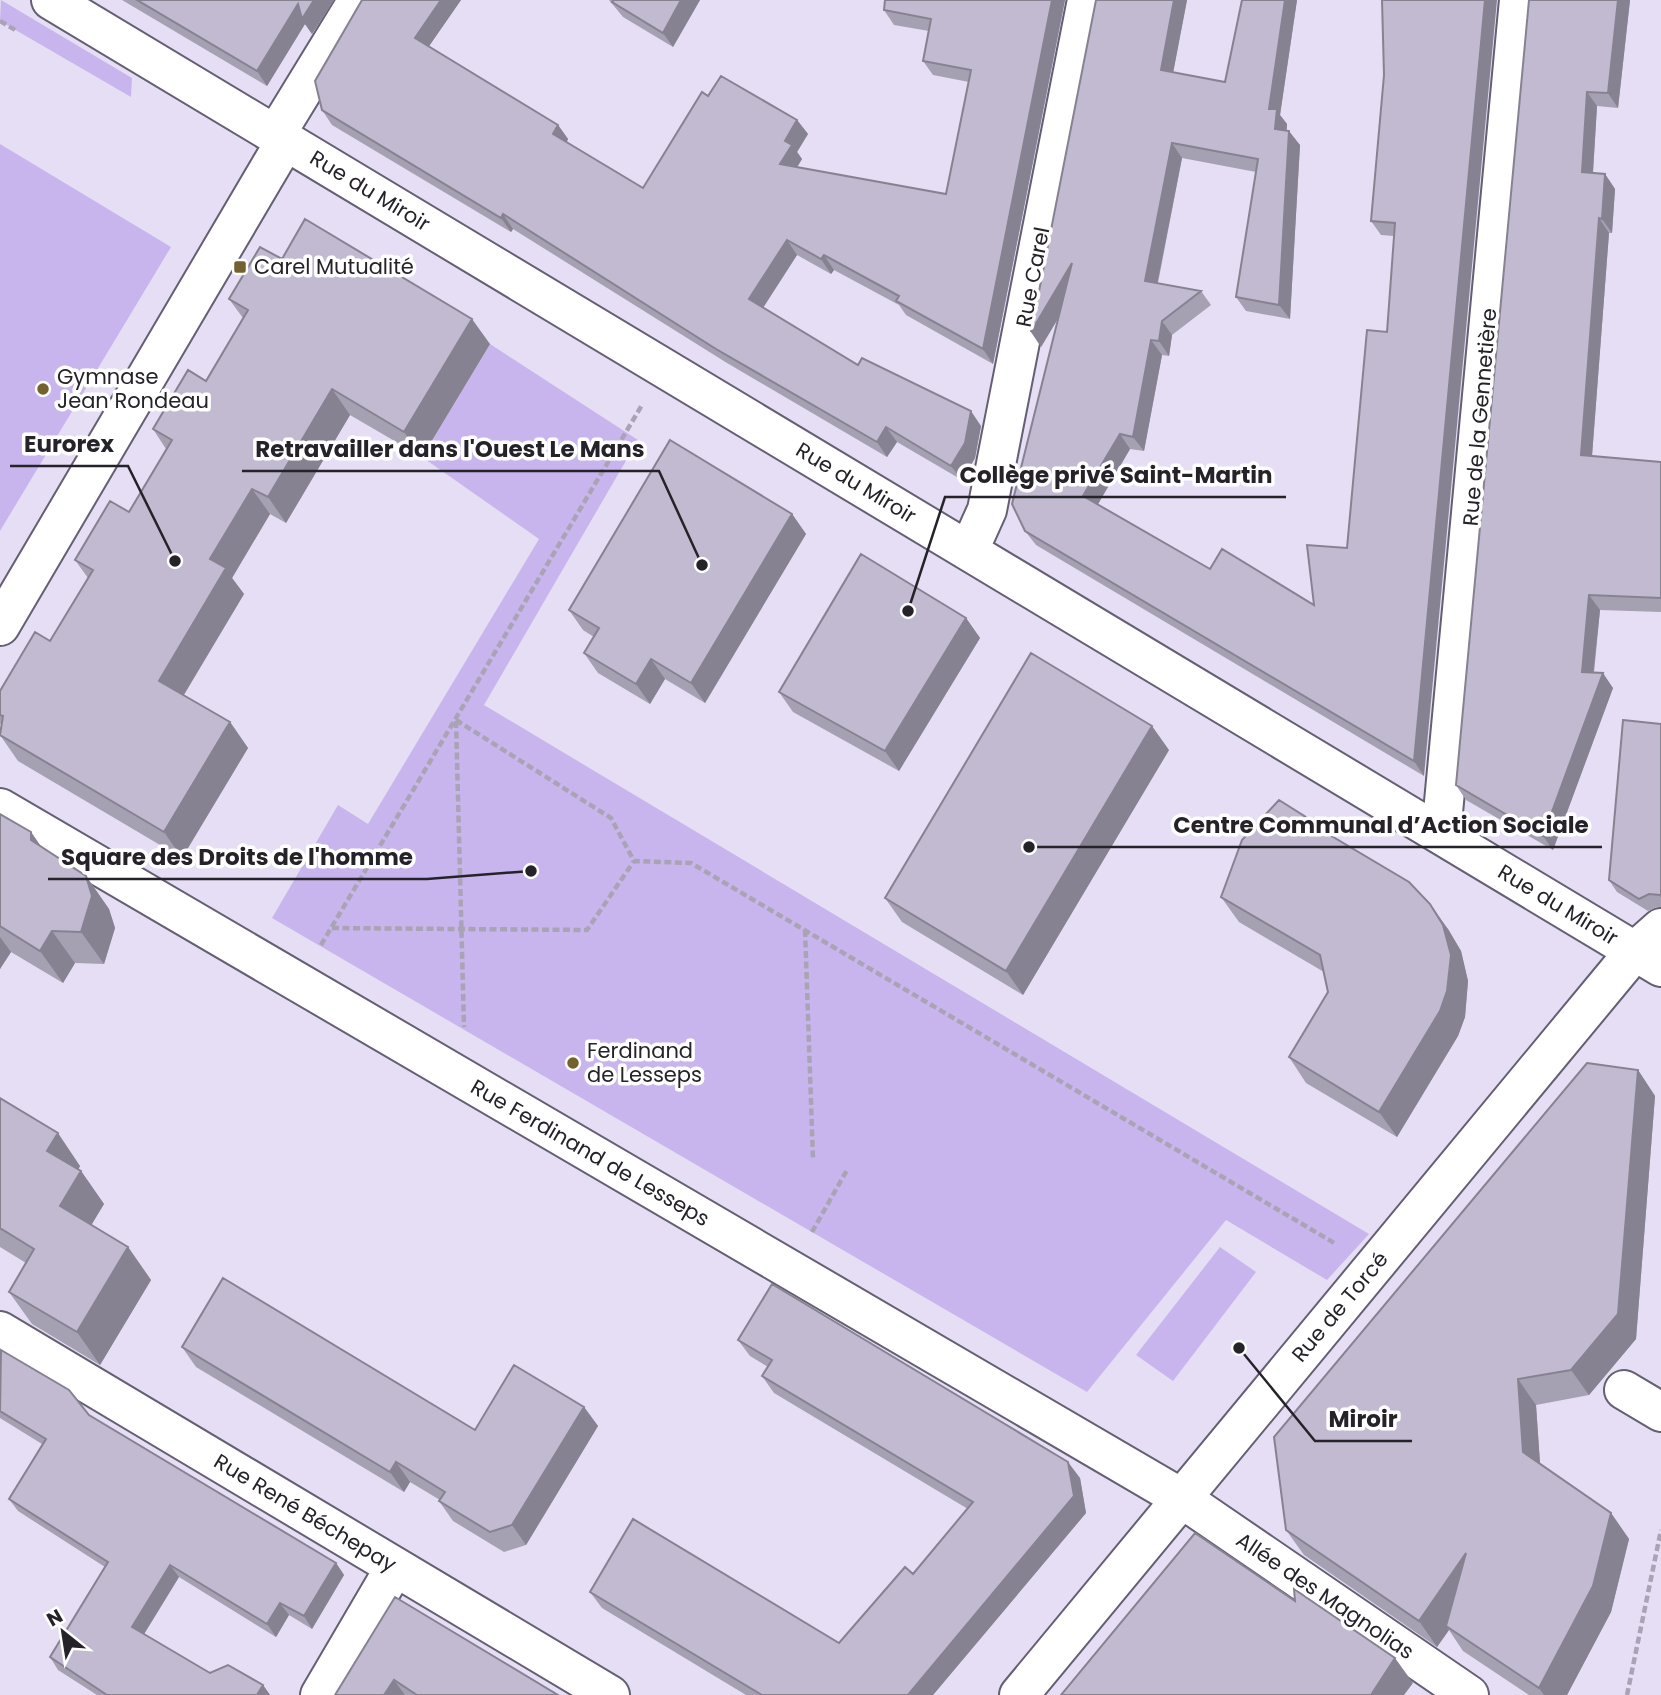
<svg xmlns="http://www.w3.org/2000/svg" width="1661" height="1695" font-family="Poppins,sans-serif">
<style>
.green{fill:#c8b5ed}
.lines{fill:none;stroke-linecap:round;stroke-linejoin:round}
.minor-casing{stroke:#655f72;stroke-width:42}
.path{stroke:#aaa3b5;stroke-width:4.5;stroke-dasharray:7 3.5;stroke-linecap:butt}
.minor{stroke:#fff;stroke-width:38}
.wall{fill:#a6a0b3}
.shaded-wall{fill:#878292}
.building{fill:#c1bad0;stroke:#878292;stroke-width:2}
.poi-dot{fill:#73612f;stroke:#fff;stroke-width:2.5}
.labels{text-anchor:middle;stroke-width:7;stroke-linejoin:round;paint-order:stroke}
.street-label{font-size:21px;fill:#25222a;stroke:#fff}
.poi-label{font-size:21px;fill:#25222a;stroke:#fff;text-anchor:start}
.leader{fill:none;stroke:#25222a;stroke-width:2.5}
.callout-dot{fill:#25222a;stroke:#fff;stroke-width:2.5}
.callout-label{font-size:23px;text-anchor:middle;font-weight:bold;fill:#25222a;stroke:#fff;stroke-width:7;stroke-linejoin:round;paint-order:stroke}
</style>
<rect width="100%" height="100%" fill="#e6def5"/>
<path class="green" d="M1 0 132 78 131 97 0 21Z
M0 144 171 247 0 531Z
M490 344 638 440 484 705 1369 1234 1327 1280 1226 1220 1087 1392 272 918 338 805 368 824 539 539 422 457Z
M1220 1247 1256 1272 1173 1381 1136 1355Z"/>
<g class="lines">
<defs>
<path id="minor" d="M51 0 1661 967
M276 134 358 0
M969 550 987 510 1087 0
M0 626 286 140
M0 808 1181 1498 1469 1695
M1441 834 1519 0
M0 1331 610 1695
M1624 1390 1661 1412
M320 1695 395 1567
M1019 1695 1635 951 1661 928"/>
</defs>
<use href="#minor" class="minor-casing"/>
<path class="path" d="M0 21 17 31
M456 720 611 818 634 861 691 863 1336 1244
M456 721 464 1027
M332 928 587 930 634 861
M805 930 813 1159
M321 945 642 405
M812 1232 847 1170
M1627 1695 1661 1530"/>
<use href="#minor" class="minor"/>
</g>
<path class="wall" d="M122 0H334L312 34 305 24 267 86Z
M362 0H461L429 46 558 125 568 139 567 142 643 188 708 96 797 120 808 134 797 152 802 159 797 167 946 194 969 82 933 75 923 61 929 31 894 25 884 10 885 0H1065L993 364 906 315 899 305 834 270 831 274 797 255 763 308 858 365 981 426 975 458 962 480 897 442 887 457 727 363 513 229 511 232 332 125 322 110Z
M609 0H700L673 47 623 17Z
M1096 0H1187L1173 72 1225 82 1242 0H1297L1280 115 1287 124 1286 130 1300 145 1290 319 1246 311 1236 297 1256 172 1182 158 1158 283 1201 291 1211 305 1172 335 1169 356 1162 355 1144 451 1130 449 1098 504 1210 569 1314 605 1347 548 1387 332 1394 236 1381 235 1371 221 1384 75 1382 0 1424 776 1036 545 1025 531 1059 317 1041 347Z
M1529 0H1630L1618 108 1597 106 1593 173 1605 174 1615 189 1612 233H1609L1592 456 1661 462V612L1600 610 1594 673 1613 688 1553 850 1466 800 1456 785Z
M282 259 490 344 422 457 350 415 286 523 270 514 232 578 244 594 184 695 230 722 248 748 182 858 18 761 0 735 1 725 0 723V691L50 641 88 578 75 560 129 512 166 449 153 429 206 381 243 318 229 299Z
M792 514 806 534 705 703 665 679 650 704 598 673 584 653 594 637 583 630 569 610Z
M966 618 980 638 899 771 793 712 779 692Z
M1661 724V907H1657L1648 911 1617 892 1609 880Z
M1169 750 1023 995 902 922 885 898Z
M0 814 31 832 41 847 86 876 109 909 115 928 104 964 75 963 63 983 11 952 0 969Z
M1309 819 1313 825 1448 929 1461 951 1468 981 1465 1017 1458 1036 1397 1137 1306 1083 1289 1057 1328 992 1324 972 1239 922 1221 897Z
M1638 1070 1655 1096 1636 1339 1589 1395 1536 1405 1540 1464 1611 1513 1629 1539 1611 1612 1567 1695H1529L1463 1651 1449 1630 1437 1647 1304 1555 1286 1530Z
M0 1098 80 1166 78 1170 81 1171 104 1204 91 1225 128 1247 151 1280 100 1365 32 1324 9 1292 26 1263 0 1247Z
M738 1340 1080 1478 1086 1513 933 1695H746L602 1608 590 1592 839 1643 913 1574 968 1509 774 1393 762 1376 768 1367 750 1356Z
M182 1347 475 1430 584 1407 598 1426 526 1545 504 1552 453 1521 439 1501 440 1500 410 1482 404 1492 196 1367Z
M0 1351 89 1415 336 1563 344 1575 312 1629 289 1615 276 1637 179 1577 144 1634 210 1673 263 1685 270 1695H97L58 1670 50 1657 105 1567 18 1511 9 1499 42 1444 0 1418Z
M395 1597 558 1695H335Z"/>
<path class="shaded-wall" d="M314 0H334L312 34 305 24 267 86 257 71 298 4Z
M441 0H461L425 52 415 38Z
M681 0H700L673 47 663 33Z
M1052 0H1065L993 364 983 349Z
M1174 0H1187L1171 84 1161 70Z
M1285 0H1297L1280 115 1287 124 1286 144 1275 129 1269 109Z
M1485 0H1497L1424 776 1414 761Z
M1618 0H1630L1618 108 1608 93Z
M1587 92 1597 106 1592 187 1582 172Z
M797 120 808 134 797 152 802 159 790 179 780 164 785 141Z
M558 125 568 139 563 148 553 134Z
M1289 131 1300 145 1290 319 1279 305Z
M1172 143 1182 158 1155 295 1145 281Z
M1605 174 1615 189 1612 233 1602 219Z
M503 214 513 229 511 232 501 218Z
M1599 218 1609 233 1591 469 1581 455Z
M787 240 797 255 759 314 749 299Z
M824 255 834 270 831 274 821 259Z
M1072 263 1083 277 1041 347 1031 332Z
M472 319 490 344 422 457 404 432Z
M1162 321 1172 335 1169 356 1159 341Z
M1151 340 1162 355 1144 451 1133 437Z
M332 389 350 415 286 523 268 497Z
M971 411 981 426 975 458 962 480 951 466Z
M886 427 897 442 887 457 877 442Z
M1120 434 1130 449 1094 511 1083 496Z
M252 489 270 514 232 578 244 594 177 706 159 681 210 559Z
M792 514 806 534 705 703 691 683Z
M1589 595 1600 610 1592 686 1582 672Z
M966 618 980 638 899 771 885 751Z
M651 659 665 679 650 704 636 684Z
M1603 673 1613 688 1553 850 1543 836Z
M230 722 248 748 182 858 164 832Z
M1152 726 1169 750 1023 995 1006 971Z
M31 832 54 865 31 840Z
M86 876 109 909 115 928 104 964 81 932Z
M1430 904 1448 929 1461 951 1468 981 1465 1017 1458 1036 1397 1137 1379 1112Z
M52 931 75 963 63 983 40 951Z
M0 937 11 952 0 969Z
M1638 1070 1655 1096 1636 1339 1589 1395 1571 1370Z
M58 1133 80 1166 70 1184 47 1151Z
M81 1171 104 1204 83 1239 60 1206Z
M128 1247 151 1280 100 1365 77 1332Z
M1518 1379 1536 1405 1541 1477 1523 1452Z
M584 1407 598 1426 526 1545 512 1525Z
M396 1462 410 1482 404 1492 390 1472Z
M1068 1462 1080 1478 1086 1513 933 1695H908Z
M1611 1513 1629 1539 1611 1612 1567 1695H1544L1539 1688Z
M1466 1553 1446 1626 1449 1630 1437 1647 1419 1621Z
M336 1563 344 1575 312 1629 304 1616Z
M170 1565 179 1577 141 1639 132 1627Z
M280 1603 289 1615 276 1637 267 1624Z
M1395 1658 1413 1683 1404 1695H1371Z
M394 1680 405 1695H384Z
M263 1685 270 1695H257Z"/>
<path class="building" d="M137 0H314L302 19 298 4 257 71Z
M362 0H441L415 38 558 125 553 134 643 188 702 92 708 96 721 76 797 120 785 141 792 145 780 164 946 194 971 70 923 61 931 19 884 10 885 0H1052L983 349 896 301 899 296 824 255 821 259 787 240 749 299 858 365 862 358 971 411 965 443 951 466 886 427 877 442 716 349 503 214 501 218 322 110 315 81Z
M614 0H681L663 33 612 2Z
M1096 0H1174L1161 70 1225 82 1242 0H1285L1269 109H1277L1275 129 1289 131 1279 305 1236 297 1258 159 1172 143 1145 281 1201 291 1162 321 1159 341 1151 340 1133 437 1120 434 1083 496 1210 569 1222 549 1314 605 1307 545 1347 548 1367 330 1387 332 1395 223 1371 221 1384 75 1382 0H1485L1414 761 1025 531 1012 504 1072 263 1031 332Z
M1529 0H1618L1608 93 1587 92 1582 172 1605 174 1602 219 1599 218 1581 455 1661 462V598L1589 595 1582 672 1603 673 1543 836 1456 785Z
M305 219 472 319 404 432 332 389 268 497 252 489 210 559 226 568 159 681 230 722 164 832 0 735 3 716 0 715V691L35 632 50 641 93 570 75 560 110 501 129 512 172 440 153 429 188 370 206 381 248 310 229 299 260 247 282 259Z
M670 440 792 514 691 683 651 659 636 684 584 653 599 628 569 610Z
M861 554 966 618 885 751 779 692Z
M1031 653 1152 726 1006 971 885 898Z
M1623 720 1661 724V896L1660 895 1649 894 1639 899 1609 880Z
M1279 800 1309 819 1308 822 1409 882 1430 904 1443 925 1451 955 1447 991 1440 1011 1379 1112 1289 1057 1328 992 1320 955 1221 897 1242 840Z
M0 814 31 832V840L86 876 92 896 81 932 52 931 40 951 0 926Z
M1587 1063 1638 1070 1618 1314 1571 1370 1518 1379 1523 1452 1611 1513 1593 1586 1539 1688 1446 1626 1466 1553 1419 1621 1286 1530 1274 1437Z
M0 1098 58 1133 47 1151 81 1171 60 1206 128 1247 77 1332 9 1292 34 1249 0 1228Z
M223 1278 475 1430 514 1365 584 1407 512 1525 490 1532 439 1501 445 1492 396 1462 390 1472 182 1347Z
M772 1284 1068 1462 1074 1496 908 1695H762L590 1592 633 1519 839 1643 905 1567 913 1574 973 1502 762 1376 772 1360 738 1340Z
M1 1350 69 1390 89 1415 336 1563 304 1616 280 1603 267 1624 170 1565 132 1627 210 1673 228 1665 263 1685 257 1695H107L50 1657 108 1562 9 1499 46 1439 0 1411Z
M1195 1533 1295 1601 1294 1589 1395 1658 1371 1695H1061Z
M395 1597 558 1695H417L394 1680 384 1695H335Z"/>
<g class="poi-dot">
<rect x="233" y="260" width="14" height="14" rx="3.5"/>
<circle cx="43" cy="389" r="7"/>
<circle cx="573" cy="1063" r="7"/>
</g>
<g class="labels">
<g class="street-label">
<text transform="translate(370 191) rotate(31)" y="7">Rue du Miroir</text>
<text transform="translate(1033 277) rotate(-79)" y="7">Rue Carel</text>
<text transform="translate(1480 417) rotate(-85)" y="7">Rue de la Gennetière</text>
<text transform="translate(856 483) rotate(31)" y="7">Rue du Miroir</text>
<text transform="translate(1558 905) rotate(31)" y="7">Rue du Miroir</text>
<text transform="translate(590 1153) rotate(30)" y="7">Rue Ferdinand de Lesseps</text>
<text transform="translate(1340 1307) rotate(-50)" y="7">Rue de Torcé</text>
<text transform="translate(305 1513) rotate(31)" y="7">Rue René Béchepay</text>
<text transform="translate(1325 1596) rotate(34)" y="7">Allée des Magnolias</text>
</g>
<g class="poi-label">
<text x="254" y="274">Carel Mutualité</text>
<text x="57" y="384">Gymnase<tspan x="57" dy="24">Jean Rondeau</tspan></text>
<text x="587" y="1058">Ferdinand<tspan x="587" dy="24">de Lesseps</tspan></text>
</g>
</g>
<path class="leader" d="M175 561L128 466H10M702 565L659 471H242M908 611L945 497H1286M1029 847L1159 847H1602M531 871L427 879H48M1239 1348L1315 1441H1412"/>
<g class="callout-dot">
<circle cx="175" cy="561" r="7"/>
<circle cx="702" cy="565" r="7"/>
<circle cx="908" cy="611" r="7"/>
<circle cx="1029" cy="847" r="7"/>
<circle cx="531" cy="871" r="7"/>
<circle cx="1239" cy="1348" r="7"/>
</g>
<g class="callout-label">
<text x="69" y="452">Eurorex</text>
<text x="450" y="457">Retravailler dans l'Ouest Le Mans</text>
<text x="1116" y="483">Collège privé Saint-Martin</text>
<text x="1381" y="833">Centre Communal d’Action Sociale</text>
<text x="237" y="865">Square des Droits de l'homme</text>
<text x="1363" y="1427">Miroir</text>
</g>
<g transform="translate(63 1632) rotate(330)" stroke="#ffffff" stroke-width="5" paint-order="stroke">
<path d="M0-5L12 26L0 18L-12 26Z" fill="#25222a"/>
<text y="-10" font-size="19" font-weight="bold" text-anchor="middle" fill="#25222a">N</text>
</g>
</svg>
